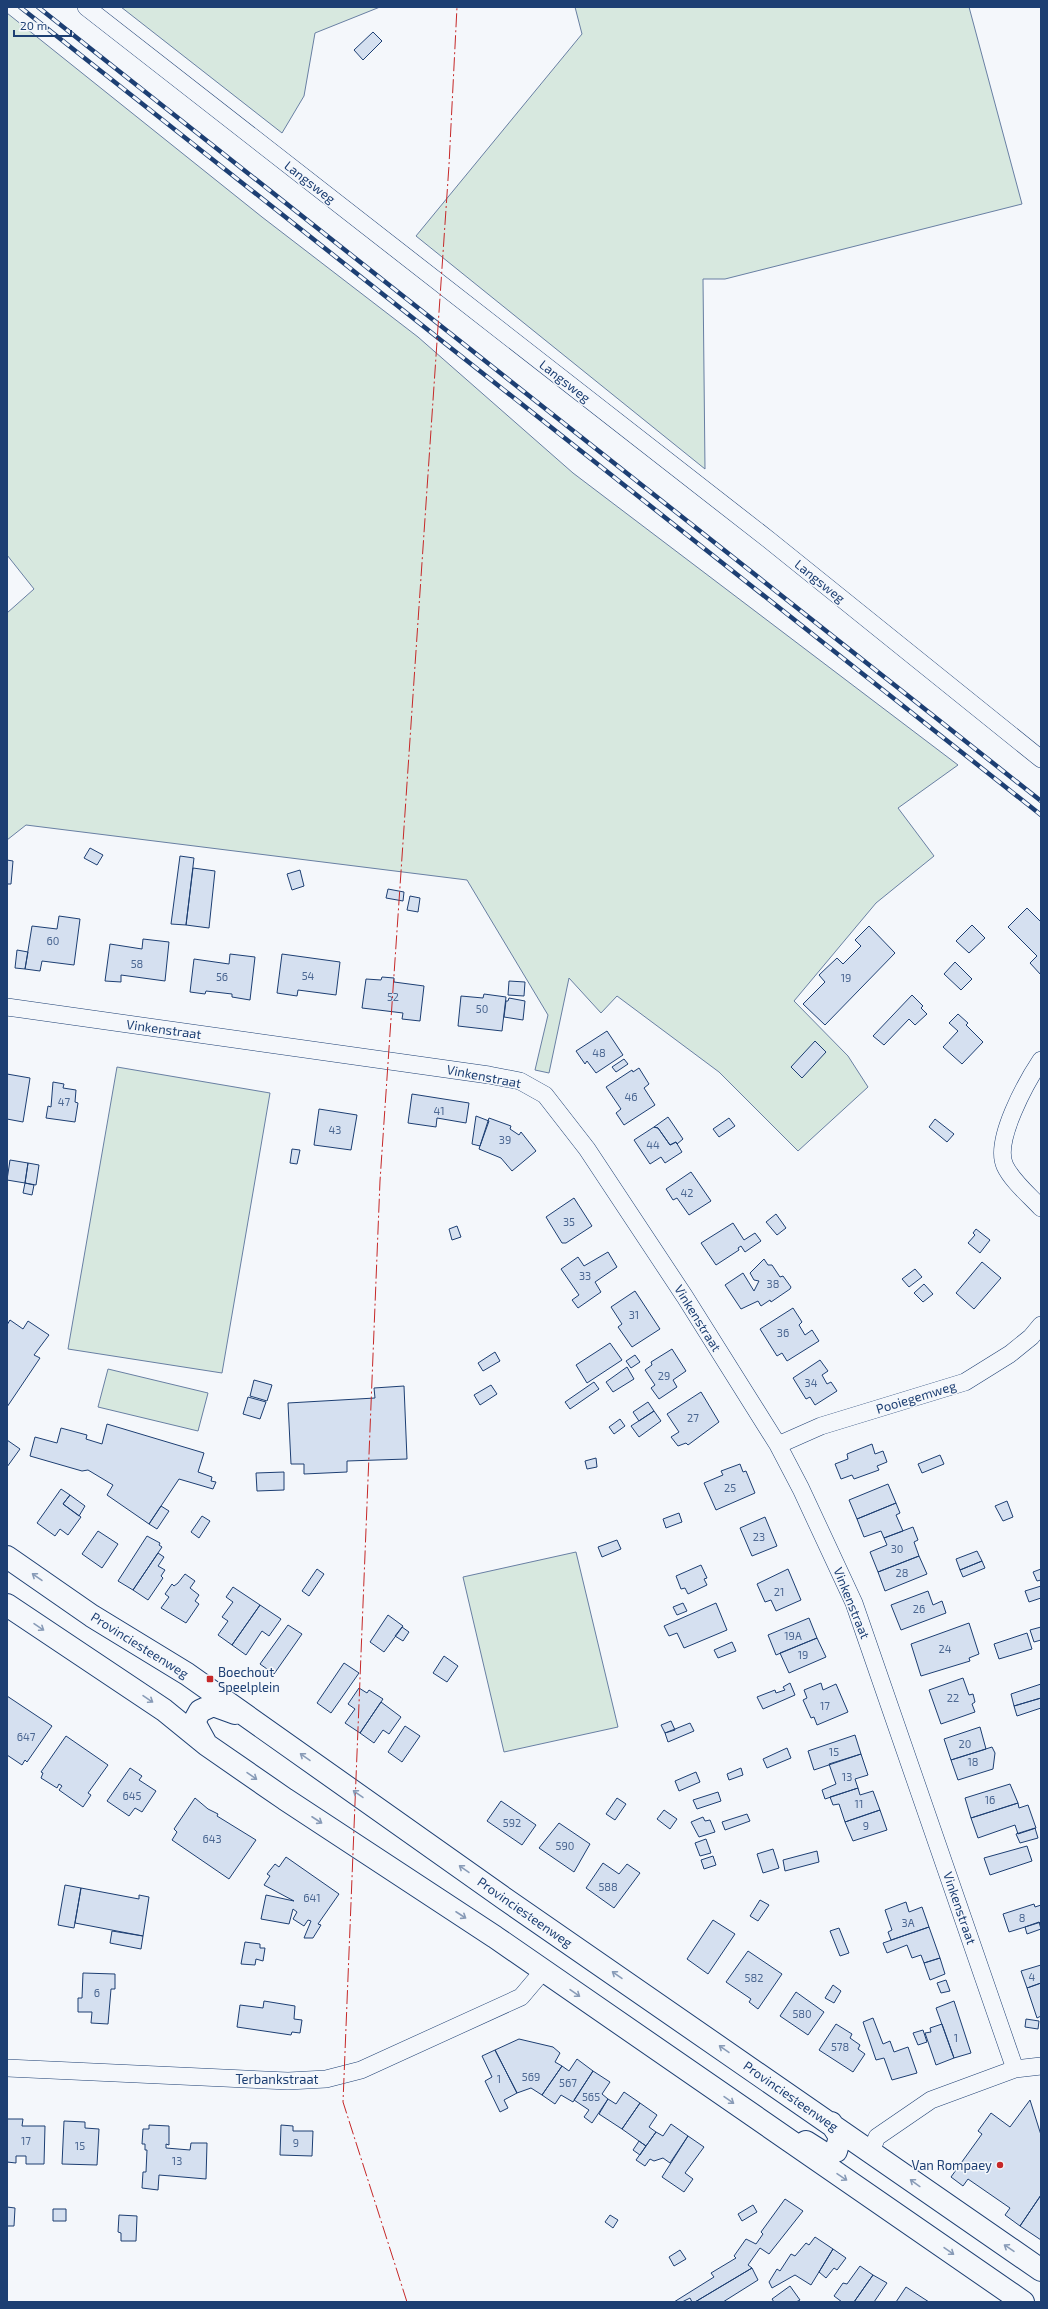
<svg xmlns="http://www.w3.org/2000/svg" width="1048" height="2309" font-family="'Exo 2',sans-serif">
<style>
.green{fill:#d7e8df;stroke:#687fa3}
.building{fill:#d5e0f0;stroke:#1d3f73}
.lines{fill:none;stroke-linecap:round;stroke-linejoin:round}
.minor-casing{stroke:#1d3f73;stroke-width:18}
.primary-casing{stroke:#1d3f73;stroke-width:24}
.minor{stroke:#f4f7fb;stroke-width:17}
.primary{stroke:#f4f7fb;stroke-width:22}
.rail-casing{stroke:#1d3f73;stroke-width:4.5}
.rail{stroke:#f4f7fb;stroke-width:3;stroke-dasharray:9;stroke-linecap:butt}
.power{stroke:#c62828;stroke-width:1;stroke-dasharray:14 3 2 3;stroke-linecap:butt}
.oneway{stroke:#889bb7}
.poi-dot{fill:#c62828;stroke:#f4f7fb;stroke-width:1.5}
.labels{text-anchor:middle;stroke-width:3;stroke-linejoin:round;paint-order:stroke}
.number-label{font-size:11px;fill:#4b6792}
.street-label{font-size:13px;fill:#1d3f73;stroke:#f4f7fb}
.poi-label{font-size:13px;fill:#1d3f73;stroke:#f4f7fb;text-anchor:start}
</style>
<rect width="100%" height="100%" fill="#f4f7fb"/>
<path class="green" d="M121 7H380L315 33 304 96 282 133Z
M575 7H969L1022 204 725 279H703L705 469 416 236 582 34Z
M7 13 262 217 418 337 573 473 958 765 898 808 934 856 876 903 794 1001 848 1056 868 1087 798 1151 719 1072 617 996 601 1013 569 978 549 1073 535 1070 548 1015 467 880 26 825 7 840V613L34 589 7 555Z
M117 1067 270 1093 222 1373 68 1349Z
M108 1369 208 1393 198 1431 98 1407Z
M576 1552 618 1727 504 1752 463 1577Z"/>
<path class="building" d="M373 32 382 41 363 60 354 50Z
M90 848 103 855 97 865 84 858Z
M180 856 194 858 186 925 171 924Z
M7 860 13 861 11 884H7Z
M193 868 215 871 209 928 186 925Z
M300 870 304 886 292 890 287 874Z
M388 889 404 892 403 901 386 898Z
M410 896 420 898 418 912 407 910Z
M1027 908 1041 922V975L1030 963 1037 956 1008 927Z
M59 916 80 919 74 965 42 961 40 971 25 969 32 926 57 929Z
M972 925 985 938 969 953 956 941Z
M869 926 895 953 825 1025 803 1004 825 982 819 975 837 958 843 964 861 946 855 940Z
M143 939 169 942 165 981 121 975V982L105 981 110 944 142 949Z
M17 950 28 952 25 969 15 968Z
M230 954 255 957 250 1000 232 997V994L206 991 205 994 190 992 194 959 229 964Z
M282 954 340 962 336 995 298 990 297 996 277 993Z
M955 962 972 979 961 990 944 974Z
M382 977 394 978V982L424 986 420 1021 402 1019 403 1013 362 1008 366 979 381 980Z
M509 981 525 982 524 996 508 995Z
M484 994 506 997 502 1031 458 1026 461 996 483 998Z
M912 995 923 1006 921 1008 927 1014 915 1025 909 1019 884 1045 873 1036Z
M509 998 525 1001 523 1020 504 1017 506 1001H508Z
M958 1014 968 1023 966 1025 983 1042 962 1064 943 1047 958 1031 949 1023Z
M607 1031 623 1055 596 1073 587 1061 585 1064 576 1051Z
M815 1041 826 1052 802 1078 791 1067Z
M624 1059 628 1064 616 1072 612 1067Z
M639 1068 649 1084 644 1088 655 1105 624 1125 616 1113 621 1109 606 1087 632 1070 633 1072Z
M7 1074 30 1078 23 1122 7 1119Z
M53 1082 64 1084 63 1088 76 1090 75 1102 78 1103 75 1122 46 1118 48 1106 51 1107Z
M412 1094 469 1103 466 1123 437 1118 436 1127 408 1123Z
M319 1109 357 1115 351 1150 314 1145Z
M476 1116 489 1121 480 1146 472 1144Z
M668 1117 683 1139 677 1144 676 1142 670 1145 658 1128 654 1127Z
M489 1118 511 1126 510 1129 519 1135 521 1132 536 1151 512 1171 501 1158 479 1149Z
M729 1118 735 1126 719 1137 713 1129Z
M935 1119 954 1134 947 1142 929 1127Z
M654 1127 658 1128 670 1145 676 1142 682 1152 665 1163 661 1157 650 1164 634 1140Z
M292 1149 300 1150 297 1164 290 1163Z
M10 1160 28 1163 25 1183 7 1180Z
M28 1163 39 1165 36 1185 25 1183Z
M691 1172 711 1201 689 1215 677 1198 673 1200 666 1189Z
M25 1183 34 1185 32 1195 23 1193Z
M574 1198 592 1226 566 1243H562L546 1217Z
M776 1214 786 1228 777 1235 766 1222Z
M733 1223 744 1240 755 1233 761 1241 745 1252 741 1246 738 1248 739 1250 716 1265 701 1243Z
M457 1226 461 1237 452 1240 449 1229Z
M976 1229 990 1240 980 1253 968 1243 975 1235 973 1233Z
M608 1252 617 1267 595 1282 601 1292 578 1308 572 1300 579 1295 561 1269 578 1257 584 1266Z
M764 1259 768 1265H772L780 1277 783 1276 791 1287 790 1289 771 1302 770 1300 761 1306 758 1301 741 1309 725 1285 743 1273 754 1291 759 1281 754 1280 750 1273Z
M982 1262 1001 1278 974 1309 956 1293Z
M915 1269 922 1277 909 1287 902 1279Z
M924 1284 933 1294 923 1302 914 1293Z
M635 1291 660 1329 632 1347 618 1327 622 1324 611 1307Z
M793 1308 802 1322 799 1325 805 1335 812 1330 819 1341 787 1361 782 1353 777 1356 760 1329Z
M10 1320 23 1329 28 1321 49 1335 34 1355 40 1358 7 1407V1325Z
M610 1343 622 1360 587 1383 576 1365Z
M672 1349 686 1371 673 1380 677 1387 659 1399 651 1388 655 1385 645 1370 652 1365 651 1362Z
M495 1352 500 1361 483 1371 478 1363Z
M635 1355 640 1362 631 1368 626 1361Z
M820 1360 828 1371 822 1375 827 1384 831 1382 837 1391 815 1405 810 1397 806 1399 793 1378Z
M627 1367 634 1379 613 1392 606 1382Z
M254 1380 272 1385 267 1401 250 1396Z
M594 1382 599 1389 570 1409 565 1402Z
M491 1385 497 1394 480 1405 474 1395Z
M404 1386 407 1459 347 1461V1472L304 1474V1464H291L288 1403 375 1398 374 1388Z
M701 1392 719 1422 688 1445 686 1443 678 1446 671 1437 679 1432 667 1414Z
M248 1397 266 1402 260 1419 243 1414Z
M648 1402 654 1411 639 1421 633 1412Z
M654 1411 661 1421 639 1437 631 1426Z
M620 1419 625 1426 614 1434 609 1427Z
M107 1424 204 1453 198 1472 212 1477 211 1481 216 1482 213 1489 179 1479 149 1524 107 1495 113 1485 88 1470 82 1471 30 1456 35 1437 57 1443 61 1428 87 1435 86 1439 102 1444Z
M7 1440 20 1449 7 1467Z
M872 1444 875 1454 883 1451 887 1462 877 1466 879 1470 854 1479 852 1475 841 1479 835 1464 848 1459 847 1454Z
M940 1455 944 1464 922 1473 918 1464Z
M596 1458 597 1467 587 1469 585 1461Z
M740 1464 743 1472 746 1471 755 1493 716 1510 704 1483 723 1475 721 1471Z
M284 1472V1490L257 1491 256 1473Z
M888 1484 896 1503 857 1519 849 1500Z
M61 1489 70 1495 63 1504 81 1517 68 1535 60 1529 55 1536 37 1523Z
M70 1495 85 1506 79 1516 63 1504Z
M1007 1501 1013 1517 1003 1521 995 1506Z
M896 1503 900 1513 896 1515 903 1531 884 1538 881 1531 864 1537 857 1519Z
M161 1506 169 1511 157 1529 149 1524Z
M679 1513 682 1522 666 1528 663 1519Z
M202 1516 210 1521 199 1538 191 1532Z
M765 1517 777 1546 752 1556 740 1528Z
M913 1527 918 1540 914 1542 919 1556 878 1572 870 1552 887 1545 884 1538Z
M98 1531 118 1544 102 1568 82 1554Z
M147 1536 160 1543 159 1545 162 1547 133 1590 118 1581Z
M617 1540 621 1549 602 1557 598 1547Z
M977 1551 982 1561 960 1570 956 1559Z
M158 1553 164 1557 158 1566 165 1570 161 1576 163 1578 148 1600 133 1590Z
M919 1556 927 1574 885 1591 878 1572Z
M982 1561 985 1568 963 1577 960 1570Z
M701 1565 707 1578 704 1579 707 1585 688 1594 685 1588 681 1589 676 1576Z
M317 1569 324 1574 309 1596 302 1591Z
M788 1569 801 1600 776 1611 771 1600 765 1602 757 1584Z
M1041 1569V1580L1037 1581 1033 1572Z
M185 1574 195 1581 190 1588 199 1595 195 1601 199 1604 186 1623 161 1608 169 1597 165 1594 172 1584 174 1586 178 1583Z
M1041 1586V1598L1029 1602 1025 1591Z
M233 1587 260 1605 232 1645 218 1635 228 1621 222 1617 233 1602 226 1597Z
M928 1591 933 1605 942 1601 946 1613 901 1630 891 1605Z
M683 1603 687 1611 677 1615 673 1607Z
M716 1603 727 1630 684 1648 677 1633 669 1636 664 1626Z
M260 1605 281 1619 269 1636 262 1631 246 1655 232 1645Z
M388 1615 403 1626 384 1652 370 1642Z
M809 1618 817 1638 776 1655 768 1635Z
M969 1623 979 1654 969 1658 970 1661 921 1676 911 1644Z
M288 1625 302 1634 274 1674 260 1664Z
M402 1627 409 1632 403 1641 395 1636Z
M1041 1627V1640L1034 1642 1030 1630Z
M1027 1633 1032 1649 999 1659 994 1644Z
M817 1638 826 1657 789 1673 780 1653Z
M732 1642 736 1651 718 1658 714 1650Z
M444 1656 458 1666 447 1682 433 1673Z
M344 1663 359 1673 331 1713 317 1703Z
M963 1678 969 1695 973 1694 975 1702 972 1704 975 1712 941 1724 929 1690Z
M790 1683 795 1695 763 1709 757 1697 775 1690 776 1693 785 1690 783 1687Z
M821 1683 823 1690 836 1684 848 1712 817 1725 814 1717 811 1718 803 1700 807 1698 804 1690Z
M1041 1684V1698L1014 1706 1011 1694Z
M359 1688 367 1693 369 1690 383 1699 360 1733 345 1723 355 1709 348 1704Z
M7 1696 52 1726 27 1762 25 1760 22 1765 7 1755Z
M1041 1698V1708L1017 1716 1014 1706Z
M381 1702 401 1717 389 1734 383 1730 374 1743 360 1733Z
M671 1721 675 1730 665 1733 661 1725Z
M690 1723 694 1731 668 1742 665 1733Z
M405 1726 420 1736 402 1762 388 1752Z
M980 1727 986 1749 951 1760 944 1739Z
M855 1735 861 1754 814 1770 808 1751Z
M66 1736 108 1765 88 1793 91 1795 83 1807 59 1790 62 1786 59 1784 57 1788 41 1778 43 1773 41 1772Z
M992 1747 995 1753 993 1769 958 1780 951 1760Z
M787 1748 791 1758 767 1768 763 1759Z
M861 1754 868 1775 855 1779 858 1788 825 1799 822 1790 836 1784 829 1764Z
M130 1768 142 1776 139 1780 156 1791 142 1812 135 1808 129 1816 107 1801Z
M741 1768 743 1775 729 1780 727 1774Z
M696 1772 700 1782 679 1791 675 1781Z
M1010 1784 1018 1803 971 1818 965 1798Z
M858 1788 860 1795 873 1791 880 1810 845 1822 839 1804 833 1805 830 1797Z
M718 1792 721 1801 697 1809 693 1800Z
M195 1798 208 1809 218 1814 217 1816 256 1840 229 1879 172 1840 177 1832 174 1829Z
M617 1798 626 1804 615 1820 606 1814Z
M501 1801 536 1825 522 1845 487 1821Z
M1018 1803 1019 1808 1028 1805 1036 1828 1018 1834 1015 1825 978 1838 971 1818Z
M664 1810 677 1819 670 1829 657 1819Z
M880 1810 887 1830 853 1841 845 1822Z
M747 1814 750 1821 725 1830 722 1822Z
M703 1817 705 1821 710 1820 715 1832 699 1837 691 1822Z
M559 1823 590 1844 574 1872 539 1848Z
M1035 1828 1038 1838 1020 1843 1016 1834Z
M706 1839 711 1853 700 1856 695 1843Z
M1027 1846 1032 1861 990 1875 984 1858Z
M773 1849 779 1868 763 1873 757 1854Z
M817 1851 819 1862 785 1871 783 1860Z
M713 1856 716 1865 704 1869 701 1860Z
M286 1857 339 1894 318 1924 321 1925 313 1938H304L311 1921 308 1920 304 1926 293 1919 297 1912 293 1909 289 1924 261 1919 266 1895 294 1901 264 1885 270 1876 267 1874 275 1864 279 1867Z
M603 1863 619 1874 627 1864 640 1873 614 1908 586 1888Z
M65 1885 81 1888 74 1928 58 1925Z
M81 1888 139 1899V1895L149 1897 143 1936 75 1923Z
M760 1900 769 1905 758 1921 750 1916Z
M906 1902 909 1912 922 1907 929 1927 891 1940 888 1932 892 1930 885 1910Z
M1034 1904 1035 1907 1041 1905V1922L1009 1932 1003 1914Z
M713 1920 735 1934 708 1974 687 1959Z
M1039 1922 1041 1929 1027 1934 1025 1927Z
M929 1927 940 1958 924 1963 921 1955 912 1958 907 1945 887 1953 883 1943Z
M839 1928 849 1953 840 1956 830 1931Z
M112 1931 143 1936 141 1949 110 1943Z
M245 1942 260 1944V1948H265L263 1961 256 1959 255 1965 241 1964Z
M748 1951 782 1974 758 2009 749 2002 751 1999 726 1982Z
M940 1958 945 1974 930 1980 924 1963Z
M1041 1965V1983L1027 1988 1021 1971Z
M83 1973 115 1974V1989H111L108 2024 91 2023 92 2012H78V1998H82Z
M946 1980 950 1991 941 1993 937 1983Z
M1041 1983V2016L1037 2018 1027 1988Z
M833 1985 841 1991 834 2003 825 1998Z
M796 1992 824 2012 808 2035 780 2016Z
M264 2001 295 2006 294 2019 302 2020 300 2033 292 2032 291 2035 237 2027 240 2005 263 2008Z
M954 2001 971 2053 954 2058 936 2008Z
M873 2018 883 2044 890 2041 894 2052 908 2047 917 2073 892 2080 884 2058 876 2060 863 2022Z
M1026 2019 1039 2021 1038 2029 1025 2027Z
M836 2024 852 2034 850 2038 860 2045 858 2049 865 2054 853 2072 819 2050Z
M942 2024 954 2058 936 2065 925 2033 931 2032 930 2028Z
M923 2030 927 2042 918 2045 913 2033Z
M519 2039 553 2047 560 2053 555 2062 562 2066 542 2095 531 2088 517 2093 495 2050Z
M495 2050 517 2093 504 2100 508 2108 500 2112 485 2081 492 2077 482 2056Z
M577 2059 593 2071 573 2102 561 2095 555 2104 542 2095 562 2066 569 2071Z
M593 2071 610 2082 602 2094 608 2099 592 2123 584 2117 589 2110 574 2100Z
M624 2092 640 2103 622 2129 599 2114 608 2099 616 2104Z
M1030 2100 1041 2135V2195L1020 2226 1005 2215 1010 2208 968 2179 963 2186 951 2177 982 2134 978 2131 991 2113 1010 2127Z
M640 2103 657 2115 649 2127 656 2132 646 2146 622 2129Z
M7 2119H23L22 2126H45L44 2164H26V2156H16V2163L7 2162Z
M64 2121 85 2122V2128L99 2129 97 2165 62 2164Z
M671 2124 688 2136 670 2163 663 2158 654 2161 650 2159 645 2166 636 2160 656 2132 663 2136Z
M149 2125 169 2126V2145L166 2144V2148L190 2150 191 2143H207L206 2179 159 2175 158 2190 142 2188 143 2172H146L147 2150H145V2144H142L143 2129H149Z
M281 2125 293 2126V2131H313L312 2156 280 2155Z
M688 2136 704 2147 685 2173 693 2179 684 2192 662 2177Z
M639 2141 646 2146 640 2155 633 2150Z
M1041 2195V2240L1020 2226Z
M785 2199 803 2211 769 2254 760 2248 748 2265 752 2268 695 2302H692L690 2298 682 2302H674L714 2277 711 2273 736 2258 734 2256 746 2239 756 2244 763 2234 761 2232Z
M753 2205 757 2212 742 2221 738 2214Z
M7 2207 15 2208 14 2226H7Z
M53 2209H66V2221H53Z
M119 2215 137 2216 136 2241H121V2233L118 2232Z
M610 2215 618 2220 613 2228 605 2222Z
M815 2237 833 2249 811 2285 795 2275 772 2288 769 2282 777 2269 780 2271 791 2254 795 2256 806 2243 809 2245Z
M833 2249 846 2258 837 2270 834 2268 826 2278 819 2272Z
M680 2250 686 2259 674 2266 669 2257Z
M860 2266 873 2275 854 2302H842L834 2296 843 2283 847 2284Z
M752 2268 758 2280 723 2302H695Z
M873 2275 887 2283 874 2302H854Z
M790 2286 800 2300 796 2302H774L772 2299Z
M906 2287 929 2302H896Z"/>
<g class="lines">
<defs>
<path id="minor" d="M86 7 769 540 1041 759
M7 1007 489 1075 520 1081 545 1095 587 1149 685 1297 778 1445 801 1489 854 1603 1015 2069
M1041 1060C1027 1081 993 1141 1005 1166 1012 1181 1030 1196 1041 1208
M778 1445 821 1426 965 1382 1010 1354 1031 1337 1041 1325
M7 2068 288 2081 326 2079 361 2070 521 1997 543 1971
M871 2151 877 2137 931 2100 1015 2069 1041 2066"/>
<path id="primary" d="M7 1557 92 1616 187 1674 505 1899 1041 2270
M7 1605 164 1710 207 1745 285 1799 495 1937 1023 2302
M205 1742 194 1722 200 1711 213 1705 235 1713
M806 2142 825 2154 836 2151 840 2137 831 2123"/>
</defs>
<use href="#minor" class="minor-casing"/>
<use href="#primary" class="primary-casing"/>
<use href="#minor" class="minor"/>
<use href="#primary" class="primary"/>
<defs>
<path id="rail" d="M20 7 1041 815
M38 7 1041 801"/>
</defs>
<use href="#rail" class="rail-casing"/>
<use href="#rail" class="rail"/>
<path class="power" d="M407 2302 343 2102 380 1181 449 165 457 7"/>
</g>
<defs><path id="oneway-shaft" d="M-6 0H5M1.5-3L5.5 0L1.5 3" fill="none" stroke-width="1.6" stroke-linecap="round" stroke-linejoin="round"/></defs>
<g class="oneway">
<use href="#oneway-shaft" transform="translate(37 1577) rotate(-145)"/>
<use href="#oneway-shaft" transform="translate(39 1627) rotate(34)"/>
<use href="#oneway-shaft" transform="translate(148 1699) rotate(34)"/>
<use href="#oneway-shaft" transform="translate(305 1757) rotate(-145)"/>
<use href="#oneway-shaft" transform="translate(252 1776) rotate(35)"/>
<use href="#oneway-shaft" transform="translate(358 1794) rotate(-145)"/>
<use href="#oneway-shaft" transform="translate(317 1820) rotate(33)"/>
<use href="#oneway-shaft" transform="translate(464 1869) rotate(-145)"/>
<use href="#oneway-shaft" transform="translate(461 1915) rotate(33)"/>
<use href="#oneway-shaft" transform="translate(617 1975) rotate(-145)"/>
<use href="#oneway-shaft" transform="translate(575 1993) rotate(35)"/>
<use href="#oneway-shaft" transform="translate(724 2049) rotate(-145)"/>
<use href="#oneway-shaft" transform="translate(729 2100) rotate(35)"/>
<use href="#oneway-shaft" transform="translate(842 2177) rotate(34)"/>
<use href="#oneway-shaft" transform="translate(915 2183) rotate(-144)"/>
<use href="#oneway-shaft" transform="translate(1009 2248) rotate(-146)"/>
<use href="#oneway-shaft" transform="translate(949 2251) rotate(35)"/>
</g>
<g class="poi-dot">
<rect x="206" y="1675" width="8" height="8" rx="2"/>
<circle cx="1000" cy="2165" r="4"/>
</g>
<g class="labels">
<g class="number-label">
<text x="53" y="945">60</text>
<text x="137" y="968">58</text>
<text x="308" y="980">54</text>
<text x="222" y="981">56</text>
<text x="846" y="982">19</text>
<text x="393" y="1001">52</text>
<text x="482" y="1013">50</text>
<text x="599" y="1057">48</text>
<text x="631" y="1101">46</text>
<text x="64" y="1106">47</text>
<text x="439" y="1115">41</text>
<text x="335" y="1134">43</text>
<text x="505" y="1144">39</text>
<text x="653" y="1149">44</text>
<text x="687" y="1197">42</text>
<text x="569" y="1226">35</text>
<text x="585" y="1280">33</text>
<text x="773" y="1288">38</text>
<text x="634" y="1319">31</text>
<text x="783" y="1337">36</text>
<text x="664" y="1380">29</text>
<text x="811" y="1387">34</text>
<text x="693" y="1422">27</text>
<text x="730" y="1492">25</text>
<text x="759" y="1541">23</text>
<text x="897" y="1553">30</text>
<text x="902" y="1577">28</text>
<text x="779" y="1596">21</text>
<text x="919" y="1613">26</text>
<text x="793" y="1640">19A</text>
<text x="945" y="1653">24</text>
<text x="803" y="1659">19</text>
<text x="953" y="1702">22</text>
<text x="825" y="1710">17</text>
<text x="26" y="1741">647</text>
<text x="965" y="1748">20</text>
<text x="834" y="1756">15</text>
<text x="973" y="1766">18</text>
<text x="847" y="1781">13</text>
<text x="132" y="1800">645</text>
<text x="990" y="1804">16</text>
<text x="859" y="1808">11</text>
<text x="512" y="1827">592</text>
<text x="866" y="1830">9</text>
<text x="212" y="1843">643</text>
<text x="565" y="1850">590</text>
<text x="608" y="1891">588</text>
<text x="312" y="1902">641</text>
<text x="1022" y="1922">8</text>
<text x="908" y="1927">3A</text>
<text x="1032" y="1981">4</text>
<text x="754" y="1982">582</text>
<text x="97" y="1997">6</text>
<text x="802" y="2018">580</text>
<text x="956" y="2042">1</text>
<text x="840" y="2051">578</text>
<text x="531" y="2081">569</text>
<text x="499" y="2083">1</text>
<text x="568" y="2087">567</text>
<text x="591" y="2101">565</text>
<text x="26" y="2145">17</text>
<text x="296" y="2147">9</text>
<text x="80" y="2150">15</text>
<text x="177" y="2165">13</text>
</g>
<g class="street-label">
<text transform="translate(310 182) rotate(38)" y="5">Langsweg</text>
<text transform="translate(565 381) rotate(38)" y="5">Langsweg</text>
<text transform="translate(820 581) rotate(39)" y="5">Langsweg</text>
<text transform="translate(164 1029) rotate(8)" y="5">Vinkenstraat</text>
<text transform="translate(484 1076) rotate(11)" y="5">Vinkenstraat</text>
<text transform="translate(698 1318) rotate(58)" y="5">Vinkenstraat</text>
<text transform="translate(916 1397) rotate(-17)" y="5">Pooiegemweg</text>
<text transform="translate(852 1603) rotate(68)" y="5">Vinkenstraat</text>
<text transform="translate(140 1645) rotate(32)" y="5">Provinciesteenweg</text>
<text transform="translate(960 1908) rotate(71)" y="5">Vinkenstraat</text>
<text transform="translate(525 1912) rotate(35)" y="5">Provinciesteenweg</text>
<text x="277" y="2084">Terbankstraat</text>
<text transform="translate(791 2096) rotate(35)" y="5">Provinciesteenweg</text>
</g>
<g class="poi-label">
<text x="218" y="1677">Boechout<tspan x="218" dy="15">Speelplein</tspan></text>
<text x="992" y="2170" text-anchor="end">Van Rompaey</text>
</g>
</g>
<rect width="1048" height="2309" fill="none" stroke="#1d3f73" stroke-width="16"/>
<path d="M14 30v6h57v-6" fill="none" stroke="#1d3f73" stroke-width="2"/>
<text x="20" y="30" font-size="12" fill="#1d3f73" stroke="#f4f7fb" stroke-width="3" paint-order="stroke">20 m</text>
</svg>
